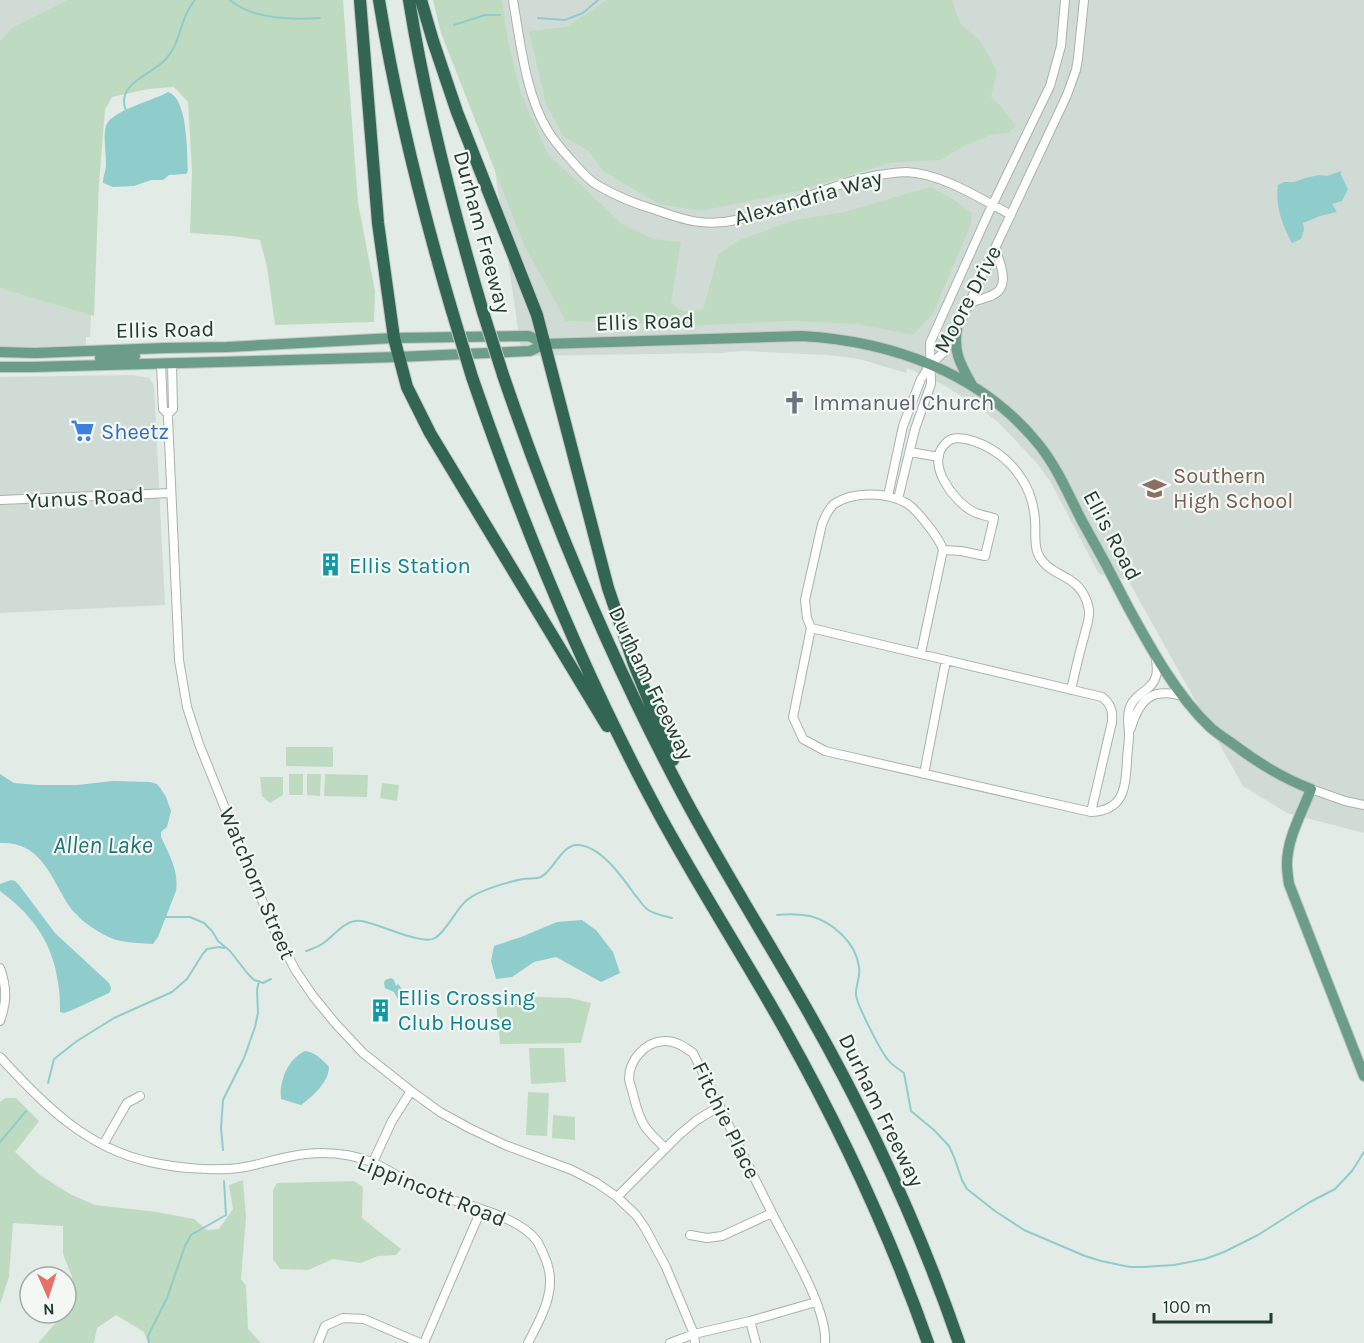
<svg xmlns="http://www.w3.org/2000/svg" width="1364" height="1343" font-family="Karla,sans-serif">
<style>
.built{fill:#d1dbd5}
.green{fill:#bedbc1}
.water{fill:#8fcccc}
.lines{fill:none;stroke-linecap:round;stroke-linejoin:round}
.stream{stroke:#8fcccc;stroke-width:2}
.minor-casing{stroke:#a6b3ac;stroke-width:10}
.major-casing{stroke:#c2c8c5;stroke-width:12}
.highway-casing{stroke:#c2c8c5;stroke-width:14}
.minor{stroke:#fff;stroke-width:8}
.major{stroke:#6b9d88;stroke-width:10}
.highway{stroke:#326553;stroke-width:12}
.highway-bridge-casing{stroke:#c2c8c5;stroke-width:14;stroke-linecap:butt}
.highway-bridge{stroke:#326553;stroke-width:12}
.labels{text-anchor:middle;stroke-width:4.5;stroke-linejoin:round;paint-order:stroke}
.street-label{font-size:22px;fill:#243b31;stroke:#f3f8f5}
.worship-label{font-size:22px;fill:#5b616d;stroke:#f3f8f5;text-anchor:start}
.shop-label{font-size:22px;fill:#366cbe;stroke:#f3f8f5;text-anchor:start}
.education-label{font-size:22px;fill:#785e54;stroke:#f3f8f5;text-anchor:start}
.culture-label{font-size:22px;fill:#0d838f;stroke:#f3f8f5;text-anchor:start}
.water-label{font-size:24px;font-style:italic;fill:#237272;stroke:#f3f8f5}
</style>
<rect width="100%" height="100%" fill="#e3ebe6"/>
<path class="built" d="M0 0H223L107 7 90 337H86V346L0 348Z
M470 0H1364V833L1287 813 1243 786 1128 580 1099 574 1050 481 1035 461 998 422 974 404 942 384 907 368 906 373 859 359 829 355 743 351 720 353 522 356Z
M133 375 149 378 154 385 165 605 0 613V377Z"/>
<path class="green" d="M68 0H343L358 203 375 291 374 322 275 325 267 267 260 240 233 236 190 233 192 172 188 102 174 87 148 89 112 97 105 110 99 183 94 316 0 288V41L12 28Z
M433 0H502L508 41 521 94 548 154 622 224 653 239 681 242 671 304 683 311 703 310 718 255 737 241 795 220 844 212 930 187 953 199 972 213 970 227 932 315 913 335 858 324 793 321 700 325 566 321 524 245 441 33Z
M607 0H952L960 23 981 42 997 71 991 97 999 104 1016 126 1008 133 991 135 964 146 940 160 889 163 798 191 701 211 659 204 603 171 589 151 564 137 546 105 529 31 566 27Z
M286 747H333V767L286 766Z
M289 774H303V795H289Z
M307 774H321L320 796 307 795Z
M325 774 368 775 367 797 324 796Z
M260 777H283V795L270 803 262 796Z
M382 783 399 785 397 801 380 798Z
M539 997 570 998 591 1003 581 1043 500 1044 496 1002Z
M529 1048H564L566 1082 531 1084Z
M528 1092 549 1093 547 1136 526 1135Z
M5 1098H16L39 1121 15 1152 40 1175 70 1194 95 1205 157 1212 194 1219 207 1230 219 1229 233 1209 229 1185 243 1180 246 1217 241 1279 246 1286 248 1329 261 1343H148L144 1332 116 1315 97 1328 94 1343H38L62 1316 63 1313H66V1302L72 1277 63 1254V1226L13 1223 9 1277 0 1304V1102Z
M553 1115 575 1117V1140L552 1138Z
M354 1181 363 1187 362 1218 401 1249 396 1255 378 1256 361 1263 333 1259 308 1270 280 1269 273 1259V1190L277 1183Z"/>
<path class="water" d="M168 92C188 98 187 153 188 171L186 174 169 175 163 180H151L134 186 113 187 103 183C103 176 106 171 106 164 106 152 103 137 106 126 110 111 155 100 168 92Z
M1341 171V175L1348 189 1342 201 1332 204 1337 212 1320 216 1303 223 1304 230 1301 239 1292 243C1282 225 1275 205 1278 185L1284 182H1294L1305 178 1319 175 1327 176Z
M0 774 14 783 38 785H77L113 781 150 782 157 784 161 789 166 797 171 811 167 827 161 832V837C169 854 179 871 176 891L158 937 153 944C143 943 131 943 121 941 108 939 86 925 77 915 71 910 67 903 63 896 48 869 36 841 0 843Z
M11 880 15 881 19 885 55 933 109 983C111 987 112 989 109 993L70 1011 64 1013 60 1012C60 1005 60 997 59 989 54 945 35 917 0 891V884Z
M582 920 596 930 613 952 620 973 601 982 556 957 534 962 512 977 496 979 491 961 494 946 521 937 557 922Z
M391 978 394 980 396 986 398 984 403 990 401 993 407 996 406 1002 400 1003 394 992 385 988 384 983 385 980Z
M305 1051C315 1052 323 1060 329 1067 329 1082 312 1097 301 1105L281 1099C279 1081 288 1059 305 1051Z"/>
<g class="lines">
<path class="stream" d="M230 0C252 19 292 20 320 18
M538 18 565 20 583 13 598 0
M454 25 485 15H500
M126 111C115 83 152 75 166 59 181 43 180 17 195 0
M777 915C788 914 799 914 810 916 833 922 856 943 859 967 861 977 855 986 856 995 857 1005 882 1054 889 1061 893 1066 899 1069 904 1073L911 1111 934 1130 949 1146 954 1157 962 1180 967 1189 995 1211 1024 1230 1085 1256 1101 1261 1130 1267H1143L1174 1265 1205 1259 1224 1252 1258 1235 1310 1202 1335 1189 1352 1171 1364 1152
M164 917H190L204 923 212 931 218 941 230 951 248 974 254 980 263 983 271 979
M306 951C311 949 318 947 322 944 335 936 344 919 361 921 378 923 422 946 435 938 447 931 455 910 467 900 479 890 508 882 523 879 529 878 536 879 541 877 554 870 562 844 578 845 601 846 623 878 635 895 639 899 642 905 647 909 653 914 665 916 672 918
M48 1083 54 1059 77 1041 114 1018 172 992 187 979 202 955 207 949 219 947 224 948
M0 1142 26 1111
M223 1150 221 1128 223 1100 244 1058 255 1027 258 1013 257 990 259 981
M149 1343 148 1336 167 1298 185 1246 191 1235 226 1215 224 1181"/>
<defs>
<path id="minor" d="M513 0C520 41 526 96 548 131 554 141 563 151 571 160 579 169 587 179 597 185 616 196 635 204 656 210 684 220 705 227 736 220 785 210 829 183 879 175 888 174 897 172 906 172 941 173 981 199 1011 215
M968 303C992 296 1009 295 1001 266 999 259 996 253 996 247
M161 363 163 409 168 414
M172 363 173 409 168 414V418L179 660 187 707 199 744 274 930 296 971 313 996 335 1023 363 1053 411 1091 440 1112 469 1128 505 1145 572 1170 597 1183 617 1197 636 1215 645 1228 666 1267 694 1334 695 1343
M910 452 939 457
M888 496 903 426 921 379 931 364 945 351 957 329 1067 95 1076 70 1078 58 1084 0
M898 499 915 429 931 384 930 343 988 214 1050 86 1061 46 1065 0
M0 500 171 493
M943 550 961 551 985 556 994 518C987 516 979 515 972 511 954 501 925 464 945 444 951 437 958 438 966 439 989 444 1011 460 1023 481 1030 492 1034 507 1035 520 1036 530 1034 541 1037 551 1042 567 1057 572 1070 580 1081 587 1087 598 1089 610 1090 618 1086 628 1084 637 1079 654 1075 672 1071 690
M811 628 793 717 803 739 825 751 1091 812C1124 810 1125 789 1127 762 1127 753 1129 744 1129 735 1129 725 1126 716 1130 707 1135 693 1153 690 1156 676 1158 670 1156 663 1156 657
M811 628 1102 697C1111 704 1113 711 1112 722L1091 812
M811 628 807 618 805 600 822 524C825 517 828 509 834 504 853 491 887 492 906 503 916 508 940 539 943 550L921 653
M1131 728C1140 697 1154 687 1185 697
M924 774 946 660
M1311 789 1345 801 1364 805
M0 968C7 988 7 1001 0 1021
M0 1057C43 1104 86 1148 150 1162 176 1168 219 1172 245 1167 270 1162 295 1153 321 1153 338 1153 358 1156 374 1163 392 1171 408 1184 426 1191 457 1204 516 1213 537 1241 539 1244 541 1249 543 1253 550 1267 552 1282 548 1297 545 1312 535 1329 528 1343
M103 1145 127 1103 140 1096
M665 1148C645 1129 641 1125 634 1098 633 1092 630 1085 629 1079 629 1061 644 1042 664 1041 675 1040 685 1047 693 1053 720 1106 745 1160 772 1213 788 1245 828 1309 825 1343
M373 1162 392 1121 411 1091
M617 1197 679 1135 697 1120 720 1106
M690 1235 707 1238 722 1236 772 1213
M750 1321 756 1343
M318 1343 325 1326 343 1318 364 1319 420 1343
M424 1343 481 1210
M670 1343 694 1334 750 1321 816 1302"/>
<path id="major" d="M957 329C953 353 961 365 972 385
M0 352 35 353 165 348 227 347 394 338 529 336 545 344
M100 358 135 356
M0 367H32L398 357 530 351 545 344 801 336C892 341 982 373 1040 446 1058 469 1069 496 1082 521 1098 549 1113 577 1127 605 1150 647 1176 695 1211 728 1218 734 1226 739 1233 744 1258 763 1282 778 1311 789 1302 813 1287 838 1287 864 1287 871 1288 877 1289 884L1364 1076"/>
<path id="highway" d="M360 0 378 223 394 338 407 387 430 433 607 726
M379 0C396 105 422 209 452 311
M409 0C426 106 453 210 483 312
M421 0 433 41 457 112 537 315 608 588 634 664 673 760
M503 375C552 519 611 660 683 795 723 870 768 941 810 1015 869 1119 920 1229 959 1343
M472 377C523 526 583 673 658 812 698 886 744 957 785 1030 841 1130 890 1235 928 1343"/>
</defs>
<use href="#minor" class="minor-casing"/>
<use href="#major" class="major-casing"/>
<use href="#highway" class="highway-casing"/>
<use href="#minor" class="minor"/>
<use href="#major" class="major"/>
<use href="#highway" class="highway"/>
<defs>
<path id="highway-bridge" d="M452 311 472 377
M483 312 503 375"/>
</defs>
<use href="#highway-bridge" class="highway-bridge-casing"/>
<use href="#highway-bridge" class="highway-bridge"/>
</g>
<defs>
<symbol id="church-bare" viewBox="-9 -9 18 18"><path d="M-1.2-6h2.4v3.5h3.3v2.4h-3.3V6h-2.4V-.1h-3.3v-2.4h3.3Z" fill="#6b7280" stroke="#f3f8f5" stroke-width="2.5" paint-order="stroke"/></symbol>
<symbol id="supermarket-bare" viewBox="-9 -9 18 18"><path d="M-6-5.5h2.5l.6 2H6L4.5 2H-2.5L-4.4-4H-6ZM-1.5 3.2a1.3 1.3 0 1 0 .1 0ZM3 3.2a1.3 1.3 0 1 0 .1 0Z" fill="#3f7fe0" stroke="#f3f8f5" stroke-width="2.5" paint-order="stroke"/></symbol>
<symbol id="school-bare" viewBox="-9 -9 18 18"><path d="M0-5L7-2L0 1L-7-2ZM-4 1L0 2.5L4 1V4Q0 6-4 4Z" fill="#8d6e63" stroke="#f3f8f5" stroke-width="2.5" paint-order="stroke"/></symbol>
<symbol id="building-bare" viewBox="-9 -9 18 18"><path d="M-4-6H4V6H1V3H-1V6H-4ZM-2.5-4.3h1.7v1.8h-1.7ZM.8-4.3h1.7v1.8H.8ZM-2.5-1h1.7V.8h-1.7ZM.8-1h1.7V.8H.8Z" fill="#0f9aa8" stroke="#f3f8f5" stroke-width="2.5" paint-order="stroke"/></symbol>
</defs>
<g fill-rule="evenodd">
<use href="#church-bare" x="778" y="386" width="33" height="33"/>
<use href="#supermarket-bare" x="66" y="414" width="33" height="33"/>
<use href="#school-bare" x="1138" y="472" width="33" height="33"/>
<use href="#building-bare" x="314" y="548" width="33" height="33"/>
<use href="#building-bare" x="364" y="994" width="33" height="33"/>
</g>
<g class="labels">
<g class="street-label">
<text transform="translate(808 197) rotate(-16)" y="8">Alexandria Way</text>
<text transform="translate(483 232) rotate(75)" y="8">Durham Freeway</text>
<text transform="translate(967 299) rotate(-62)" y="8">Moore Drive</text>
<text transform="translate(645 321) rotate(-2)" y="8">Ellis Road</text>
<text transform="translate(165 329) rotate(-1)" y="8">Ellis Road</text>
<text transform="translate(85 497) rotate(-3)" y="8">Yunus Road</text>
<text transform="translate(1113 535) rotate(62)" y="8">Ellis Road</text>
<text transform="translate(652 683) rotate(64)" y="8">Durham Freeway</text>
<text transform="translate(258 883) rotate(67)" y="8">Watchorn Street</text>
<text transform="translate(882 1110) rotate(64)" y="8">Durham Freeway</text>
<text transform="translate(727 1120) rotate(64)" y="8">Fitchie Place</text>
<text transform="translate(432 1190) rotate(22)" y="8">Lippincott Road</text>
</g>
<g class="worship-label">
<text x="813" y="410">Immanuel Church</text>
</g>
<g class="shop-label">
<text x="101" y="439">Sheetz</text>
</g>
<g class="education-label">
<text x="1173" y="483">Southern<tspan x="1173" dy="25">High School</tspan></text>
</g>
<g class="culture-label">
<text x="349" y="573">Ellis Station</text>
<text x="398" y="1005">Ellis Crossing<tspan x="398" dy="25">Club House</tspan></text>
</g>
<g class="water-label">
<text x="103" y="853">Allen Lake</text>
</g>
</g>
<g transform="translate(48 1295) rotate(177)"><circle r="28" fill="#f3f8f5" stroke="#a0aca7" stroke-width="1.5"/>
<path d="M0-4.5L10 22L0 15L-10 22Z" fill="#e67166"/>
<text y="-9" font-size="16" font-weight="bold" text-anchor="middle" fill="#243b31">N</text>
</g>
<path d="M1154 1313v9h117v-9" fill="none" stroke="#243b31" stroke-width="3"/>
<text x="1163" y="1313" font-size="18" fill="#243b31" stroke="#f3f8f5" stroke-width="4.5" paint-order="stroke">100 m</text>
</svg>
